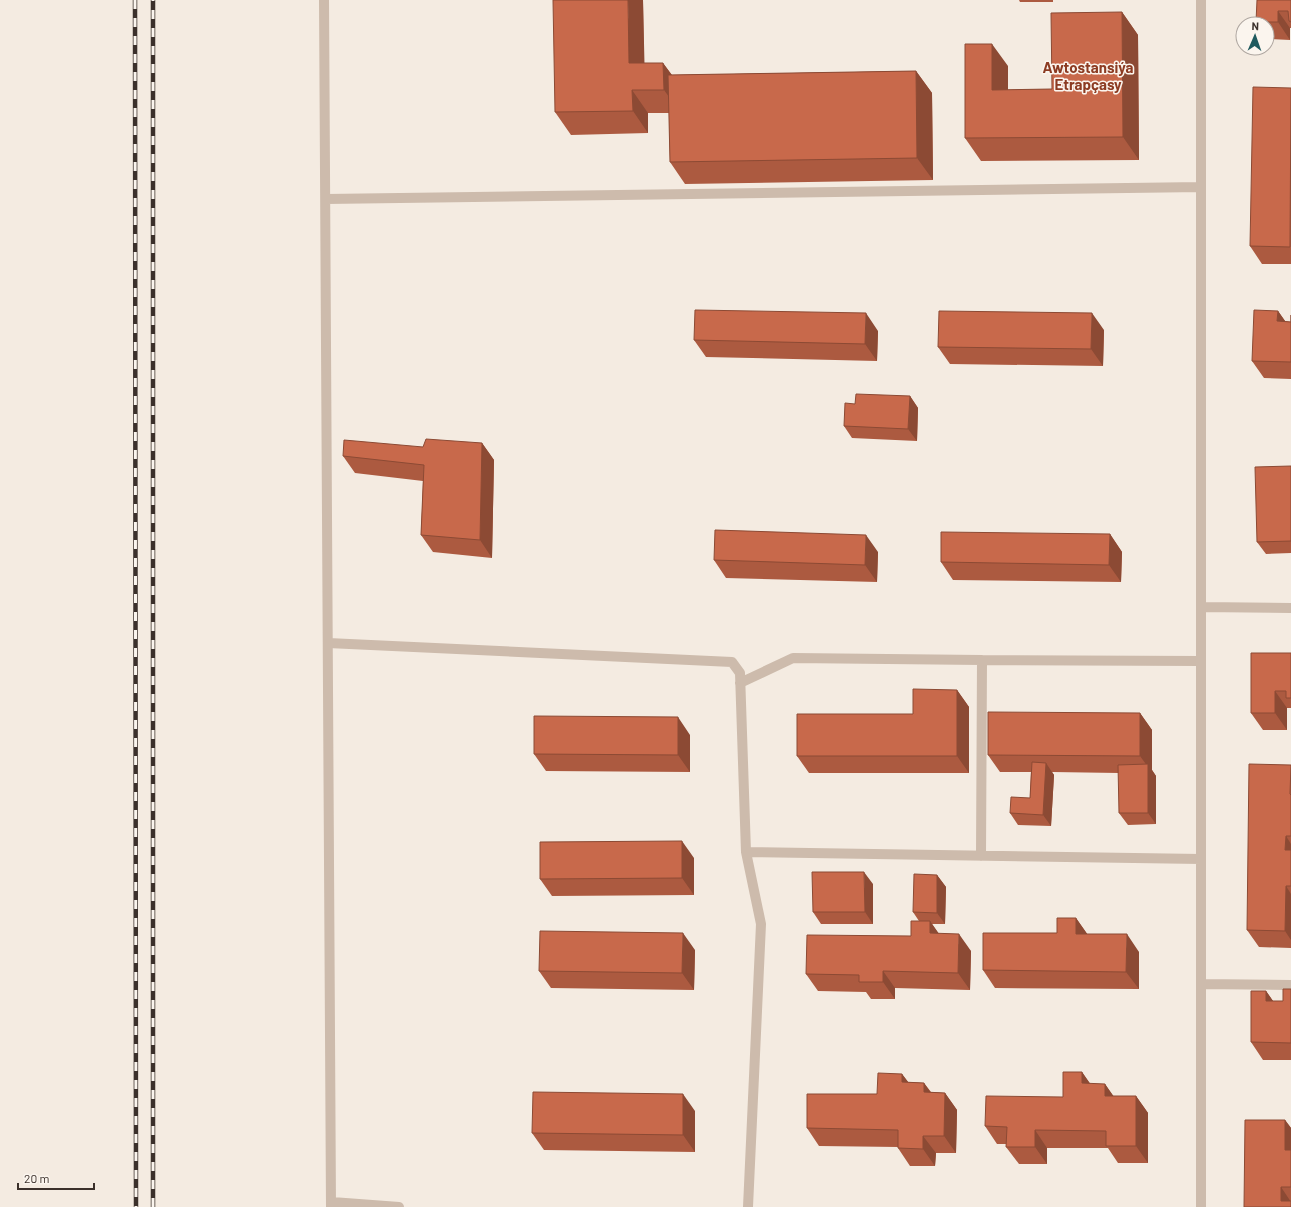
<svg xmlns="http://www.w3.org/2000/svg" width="1291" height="1207" font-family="Barlow,sans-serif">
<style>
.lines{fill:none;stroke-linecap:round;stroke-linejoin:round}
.street{stroke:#cdbbac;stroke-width:10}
.rail-casing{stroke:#3b302b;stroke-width:4.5}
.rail{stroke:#fbf5ee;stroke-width:3;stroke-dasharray:9;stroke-linecap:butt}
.wall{fill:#ac5a40}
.shaded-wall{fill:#8c4a34}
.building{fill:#c8694b;stroke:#8c4a34}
.labels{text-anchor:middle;stroke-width:3;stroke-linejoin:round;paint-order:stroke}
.district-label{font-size:15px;font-weight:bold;fill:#8c3b22;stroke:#fbf5ee}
</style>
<rect width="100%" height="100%" fill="#f4ebe1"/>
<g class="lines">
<path class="street" d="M324 0 331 1207
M326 199 1201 187
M1201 607 1291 608
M328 643 732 662 740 673 746 852 761 924 748 1207
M740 683 793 658 982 660
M746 852 1201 859
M981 856 982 660 1201 661
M1201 984 1291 985
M332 1202 399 1207
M1201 1207V0"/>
<defs>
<path id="rail" d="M135 0 136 1207
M153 1207V0"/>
</defs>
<use href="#rail" class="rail-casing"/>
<use href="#rail" class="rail"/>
</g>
<path class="wall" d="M643 0 644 63H663L672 75 916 71 932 93 933 180 685 184 670 162 669 113H648V133L571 135 555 112Z
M1019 0H1053V2H1020Z
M1291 0V28H1290V40L1268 39 1267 37V24H1258L1256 22Z
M1122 12 1138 35 1139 160 981 161 965 138 1008 66V90L1052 89Z
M1291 88V264H1262L1250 246Z
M1278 311 1285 321 1291 322V315V379L1264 378 1252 361Z
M1104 330 1103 366 950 364 938 347Z
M878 331 877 361 706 357 694 340Z
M910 396 918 408 917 441 852 438 844 426 855 404Z
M482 443 494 460 492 558 433 552 421 535 423 481 355 473 343 456 423 447Z
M1291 466V553L1266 554 1257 542Z
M1110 534 1122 552 1121 582 953 580 941 562Z
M878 552 877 582 726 578 714 560Z
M1291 653V708H1287V730H1263L1251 713Z
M957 690 969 707V773H809L797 756 913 714Z
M1140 713 1152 730V770L1156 776V824L1128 825 1119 813V773L1052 772 1054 775 1051 826 1018 825 1010 813 1030 798 1031 772H1000L988 755Z
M690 735V772L546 771 534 754Z
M1291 765V948L1259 947 1247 930Z
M694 858V895L552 896 540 879Z
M937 875 946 887 945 924H932L938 933 971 951 970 990 895 988V999H871L866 992 818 991 806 974 911 936 919 921 913 912Z
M873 884V924H821L813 912Z
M1076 918 1087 934 1139 952V989L995 988 983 970 1057 933Z
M695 950 694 990 551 988 539 971Z
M1291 989V1060H1263L1251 1042 1266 991 1273 1001H1283Z
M1082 1072 1090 1084H1105L1113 1096H1136L1148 1113V1163H1118L1108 1148H1047V1164H1019L1006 1147V1144H997L985 1126 1063 1097Z
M902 1074 908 1082 924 1083 931 1092 945 1093 957 1110 956 1153H936L935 1166H910L898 1148V1147L819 1146 807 1128 877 1094Z
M695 1111V1152L544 1150 532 1133Z
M1285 1120 1291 1128V1207H1244Z"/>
<path class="shaded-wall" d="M628 0H643L645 86 629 63Z
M1278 11 1290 28V40L1278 22Z
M1122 12 1138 35 1139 160 1123 137Z
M992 44 1008 66V112L992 90Z
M663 63 679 85 680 112 664 90Z
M916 71 932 93 933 180 917 158Z
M632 90 648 113V133L633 111Z
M1278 311 1290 328 1277 321Z
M866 313 878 331 877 361 865 344Z
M1092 313 1104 330 1103 366 1091 349Z
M910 396 918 408 917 441 908 429Z
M482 443 494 460 492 558 480 540Z
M1110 534 1122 552 1121 582 1109 565Z
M866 535 878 552 877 582 865 565Z
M957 690 969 707V773L957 756Z
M1275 691 1287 708V730L1275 713Z
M1140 713 1152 730V770L1156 776V824L1148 813V767L1140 756Z
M678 717 690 735V772L678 755Z
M1046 763 1054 775 1051 826 1043 815Z
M1286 836 1291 844V858L1285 850Z
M682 841 694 858V895L682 878Z
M864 872 873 884V924L865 912Z
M937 875 946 887 945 924 937 913Z
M1286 886 1291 894V940L1285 931Z
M1076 918 1088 935 1076 934Z
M930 921 942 938 930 933Z
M683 933 695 950 694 990 682 973Z
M959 934 971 951 970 990 958 973Z
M1127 934 1139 952V989L1126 972Z
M883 971 895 988V999L883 982Z
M1266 991 1278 1008 1266 1001Z
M1082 1072 1094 1089 1082 1083Z
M902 1074 915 1091 902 1082Z
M924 1083 936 1100 924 1092Z
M1105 1084 1117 1101 1105 1096Z
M945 1093 957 1110 956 1153 944 1136Z
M683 1094 695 1111V1152L683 1135Z
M1136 1096 1148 1113V1163L1136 1146Z
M1285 1120 1291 1128V1158L1285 1150Z
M1035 1130 1047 1148V1164L1035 1147Z
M923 1136 936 1153 935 1166 923 1149Z
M1281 1187 1291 1202 1281 1201Z"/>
<path class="building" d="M553 0H628L629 63H663L664 90H632L633 111 555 112Z
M1257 0H1291V22L1289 21 1288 11H1278V22H1256Z
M1122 12 1123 137 965 138V44H992V90L1052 89 1051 13Z
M916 71 917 158 670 162 668 75Z
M1253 87 1291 88 1290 247 1250 246Z
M695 310 866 313 865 344 694 340Z
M1254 310 1278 311 1277 321 1291 322V315V362L1252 361Z
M939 311 1092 313 1091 349 938 347Z
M856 394 910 396 908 429 844 426 845 403 855 404Z
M426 439 482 443 480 540 421 535 424 465 343 456 344 440 423 447Z
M1291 466V541L1257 542 1255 467Z
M715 530 866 535 865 565 714 560Z
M941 532 1110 534 1109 565 941 562Z
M1251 653H1291V698H1286V691H1275V713H1251Z
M913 689 957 690V756H797V714H913Z
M988 712 1140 713V756L988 755Z
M534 716 678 717V755L534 754Z
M1032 762 1046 763 1043 815 1010 813 1011 797 1030 798Z
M1148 764V813H1119L1118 765Z
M1249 764 1291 765 1290 794 1291 795V836H1286L1285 850H1291V886H1286L1285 931 1247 930Z
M682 841V878L540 879V842Z
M812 872H864L865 912H813Z
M914 874 937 875V913L913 912Z
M1057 918H1076V934H1127L1126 972 983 970V933H1057Z
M911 921H930V933L959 934 958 973 883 971V982H859V975L806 974 807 935 911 936Z
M540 931 683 933 682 973 539 971Z
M1283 989H1291V1043L1251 1042V991H1266V1001H1283Z
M1063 1072H1082V1083L1105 1084V1096H1136V1146H1106V1131L1035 1130V1147H1006L1007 1127 985 1126 986 1096 1063 1097Z
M878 1073 902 1074V1082L924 1083V1092L945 1093 944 1136H923V1149L898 1148V1130L807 1128V1094H877Z
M533 1092 683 1094V1135L532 1133Z
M1245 1120H1285V1150H1291V1187H1281V1201H1291V1207H1244Z"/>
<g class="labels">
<g class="district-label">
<text x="1088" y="73">Awtostansiýa<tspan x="1088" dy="17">Etrapçasy</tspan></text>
</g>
</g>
<g transform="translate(1255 36) rotate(2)"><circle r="19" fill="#fbf5ee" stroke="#aea6a0"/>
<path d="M0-3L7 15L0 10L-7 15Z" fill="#1f5a5e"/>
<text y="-6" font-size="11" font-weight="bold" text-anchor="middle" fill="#3b302b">N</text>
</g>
<path d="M18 1183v6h76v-6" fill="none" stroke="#3b302b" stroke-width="2"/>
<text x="24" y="1183" font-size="12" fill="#3b302b" stroke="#fbf5ee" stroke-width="3" paint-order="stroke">20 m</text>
</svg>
